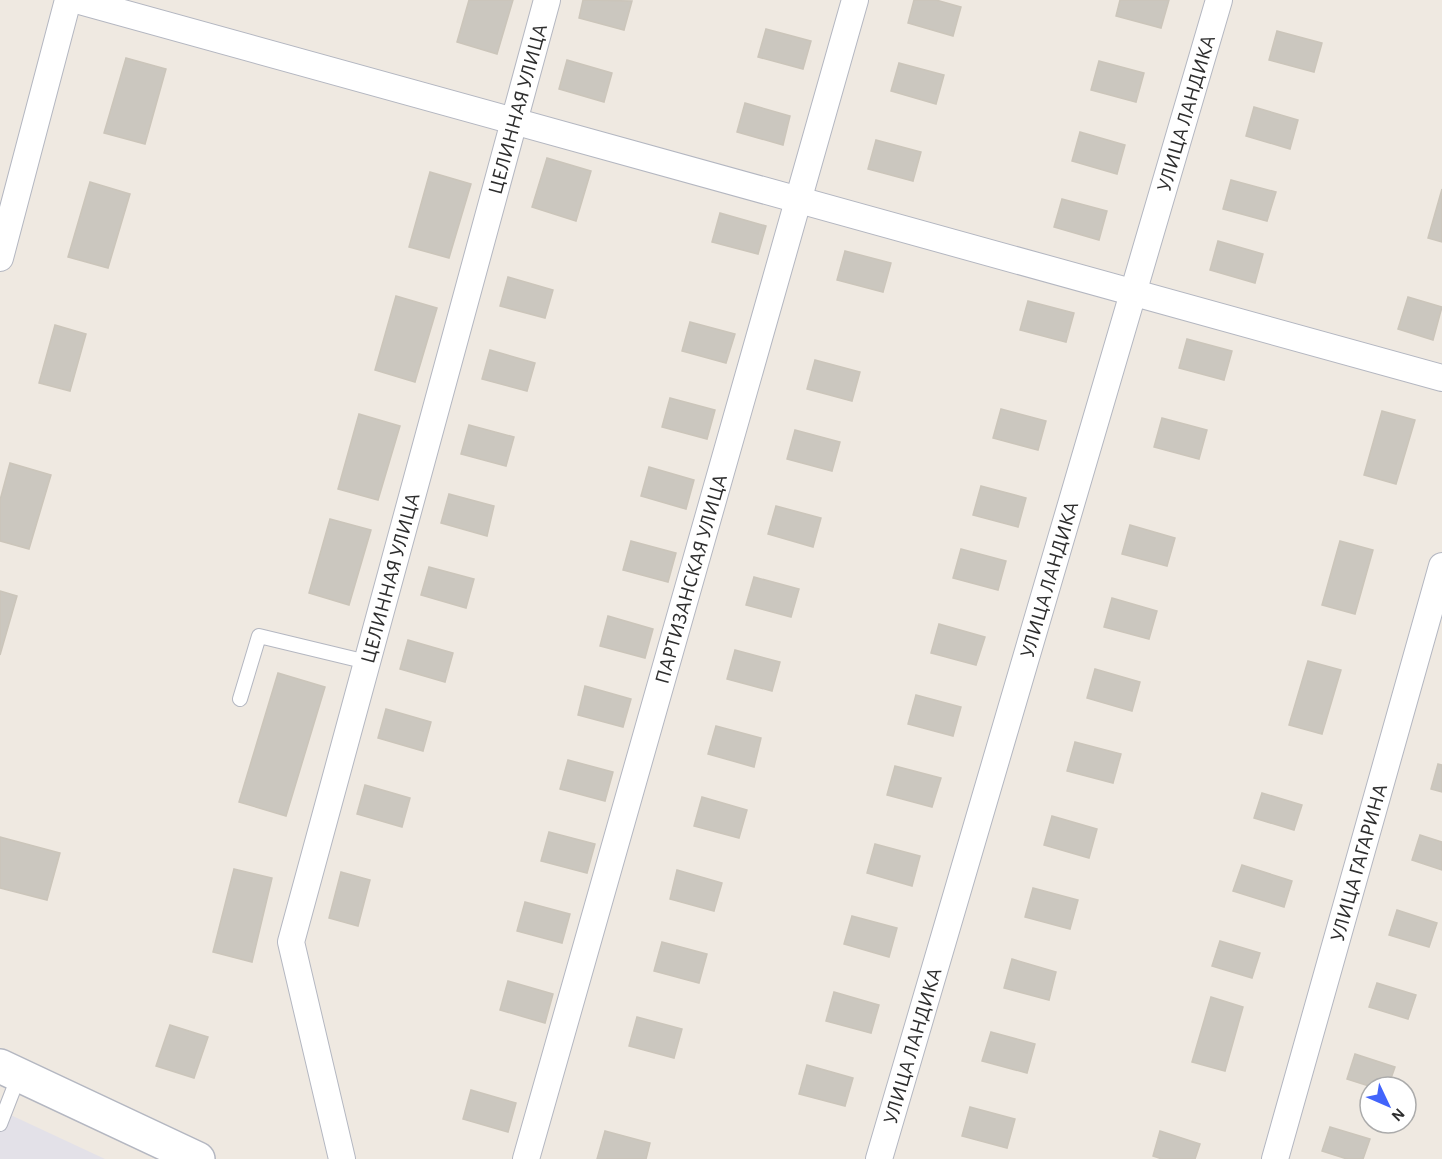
<svg xmlns="http://www.w3.org/2000/svg" width="1442" height="1159" font-family="'Alegreya Sans',sans-serif">
<style>
.industrial{fill:#e3e1e8}
.building{fill:#cbc7bf;stroke:#cbc5ba;stroke-width:1.5}
.lines{fill:none;stroke-linecap:round;stroke-linejoin:round}
.lane-casing{stroke:#b4b7c1;stroke-width:16}
.street-casing{stroke:#b4b7c1;stroke-width:28}
.secondary-casing{stroke:#b4b7c1;stroke-width:36}
.lane{stroke:#fff;stroke-width:14}
.street{stroke:#fff;stroke-width:26}
.secondary{stroke:#fff;stroke-width:33}
.labels{text-anchor:middle;stroke-width:5;stroke-linejoin:round;paint-order:stroke}
.street-label{font-size:21px;fill:#2e2e2e;stroke:#fff}
</style>
<rect width="100%" height="100%" fill="#efe9e1"/>
<path class="industrial" d="M0 1110 105 1159H0Z"/>
<path class="building" d="M469 0H513L497 54 457 42Z
M583 0 632 1 624 30 579 18Z
M914 0H936L961 7 953 36 908 23Z
M1120 0H1169L1161 28 1116 16Z
M766 29 811 41 803 69 758 57Z
M1277 31 1322 43 1314 72 1269 60Z
M126 58 166 69 145 144 104 133Z
M567 60 612 73 604 102 559 89Z
M1099 61 1144 73 1136 102 1091 90Z
M899 63 944 75 936 104 891 91Z
M745 103 790 116 783 145 737 132Z
M1254 107 1298 120 1290 149 1246 136Z
M1080 132 1125 145 1117 174 1072 161Z
M876 140 921 152 913 181 868 169Z
M547 158 591 171 576 221 532 207Z
M430 172 471 184 449 258 409 247Z
M1231 180 1276 192 1267 221 1223 209Z
M90 182 130 194 108 268 68 257Z
M1442 189V242L1428 238Z
M1062 199 1107 211 1099 240 1054 227Z
M720 213 766 226 758 254 712 242Z
M1218 241 1263 254 1255 283 1210 270Z
M845 251 891 263 883 292 837 280Z
M508 277 553 290 545 318 500 306Z
M396 296 437 308 415 382 375 370Z
M1408 297 1442 307 1433 340 1398 329Z
M1028 301 1074 313 1066 342 1020 330Z
M690 322 735 334 726 363 682 351Z
M55 325 86 334 70 391 39 383Z
M1187 339 1232 351 1224 380 1179 368Z
M490 350 535 363 527 391 482 379Z
M815 360 860 372 852 401 807 389Z
M670 398 715 410 707 439 662 427Z
M1001 409 1046 421 1038 450 993 438Z
M1382 411 1415 420 1396 484 1364 475Z
M359 414 400 426 378 500 338 489Z
M1162 418 1207 430 1199 459 1154 447Z
M469 425 514 437 506 466 461 454Z
M795 430 840 442 832 471 787 459Z
M10 463 51 475 29 549 0 541V500Z
M649 467 694 480 686 509 641 496Z
M981 486 1026 498 1018 527 973 515Z
M449 494 494 506 487 536 441 523Z
M776 506 821 518 813 547 768 534Z
M330 519 371 530 349 605 309 593Z
M1130 525 1175 538 1167 566 1122 554Z
M631 541 676 553 668 582 623 570Z
M1340 541 1373 550 1355 614 1322 605Z
M961 549 1006 561 998 590 953 578Z
M429 567 474 579 466 608 421 595Z
M754 577 799 589 791 617 746 605Z
M0 591 17 596 0 655Z
M1112 598 1157 611 1149 639 1104 627Z
M608 616 653 629 645 658 600 646Z
M939 624 985 637 976 665 931 653Z
M408 640 453 653 445 682 400 669Z
M735 650 780 662 772 691 727 679Z
M1308 661 1341 670 1322 734 1289 725Z
M1095 669 1140 682 1132 711 1087 698Z
M278 673 325 687 286 816 239 802Z
M585 686 631 699 623 727 578 715Z
M916 695 961 707 953 736 908 724Z
M386 709 431 722 423 751 378 738Z
M716 726 761 738 754 767 708 754Z
M1075 742 1121 754 1113 783 1067 771Z
M568 760 613 772 605 801 560 789Z
M1438 764 1442 765V792L1431 789Z
M895 766 941 778 932 807 887 795Z
M365 785 410 798 402 827 357 814Z
M1262 793 1302 805 1294 830 1254 818Z
M702 797 747 810 739 838 694 826Z
M1052 816 1097 829 1089 858 1044 845Z
M549 832 595 844 587 873 541 861Z
M1420 835 1442 842V870L1412 860Z
M0 837 60 853 47 900 0 888Z
M875 844 920 856 912 886 867 873Z
M1242 865 1292 881 1284 907 1233 891Z
M234 869 272 878 252 962 213 952Z
M677 870 722 883 714 911 670 899Z
M341 872 370 880 358 926 329 918Z
M1033 888 1078 900 1070 929 1025 917Z
M525 902 570 914 562 943 517 931Z
M1397 910 1437 923 1429 947 1389 935Z
M852 916 897 928 889 957 844 944Z
M1220 941 1260 953 1252 978 1212 966Z
M662 942 707 954 699 983 654 971Z
M1012 959 1056 972 1049 1000 1004 988Z
M508 981 553 994 545 1023 500 1010Z
M1377 983 1416 995 1408 1019 1369 1007Z
M834 992 879 1005 871 1033 826 1021Z
M1211 997 1243 1007 1225 1071 1192 1062Z
M637 1017 682 1029 674 1058 629 1046Z
M170 1025 208 1037 194 1078 156 1066Z
M991 1032 1035 1044 1027 1073 982 1061Z
M1355 1054 1395 1067 1388 1087H1372L1347 1079Z
M807 1065 853 1078 845 1106 799 1094Z
M471 1090 516 1103 508 1132 463 1119Z
M970 1107 1015 1119 1007 1148 962 1136Z
M1330 1127 1370 1139 1363 1159H1347L1322 1151Z
M605 1131 650 1143 646 1159H597Z
M1160 1131 1200 1144 1195 1159H1162L1153 1156Z"/>
<g class="lines">
<defs>
<path id="lane" d="M240 699 259 636 367 662
M0 1124 19 1075"/>
<g id="street">
<path d="M76 0 1442 378"/>
<path d="M0 258 68 0"/>
<path id="s1" d="M342 1159 291 942 547 0"/>
<path id="s2" d="M526 1159 855 0"/>
<path id="s3" d="M879 1159 1219 0"/>
<path id="s4" d="M1275 1159 1442 566"/>
</g>
<path id="secondary" d="M0 1066 198 1159"/>
</defs>
<use href="#lane" class="lane-casing"/>
<use href="#street" class="street-casing"/>
<use href="#secondary" class="secondary-casing"/>
<use href="#lane" class="lane"/>
<use href="#street" class="street"/>
<use href="#secondary" class="secondary"/>
</g>
<g class="labels">
<g class="street-label">
<text dy="7" stroke="none"><textPath href="#s1" startOffset="1086">ЦЕЛИННАЯ УЛИЦА</textPath></text>
<text dy="7" stroke="none"><textPath href="#s3" startOffset="1090">УЛИЦА ЛАНДИКА</textPath></text>
<text dy="7" stroke="none"><textPath href="#s1" startOffset="600">ЦЕЛИННАЯ УЛИЦА</textPath></text>
<text dy="7" stroke="none"><textPath href="#s2" startOffset="603">ПАРТИЗАНСКАЯ УЛИЦА</textPath></text>
<text dy="7" stroke="none"><textPath href="#s3" startOffset="604">УЛИЦА ЛАНДИКА</textPath></text>
<text dy="7" stroke="none"><textPath href="#s4" startOffset="308">УЛИЦА ГАГАРИНА</textPath></text>
<text dy="7" stroke="none"><textPath href="#s3" startOffset="118">УЛИЦА ЛАНДИКА</textPath></text>
</g>
</g>
<g transform="translate(1388 1105) rotate(134)"><circle r="28" fill="#ffffff" stroke="#ababab" stroke-width="1.5"/>
<path d="M0-4.5L10 22L0 15L-10 22Z" fill="#4264fb"/>
<text y="-9" font-size="16" font-weight="bold" text-anchor="middle" fill="#2e2e2e">N</text>
</g>
</svg>
